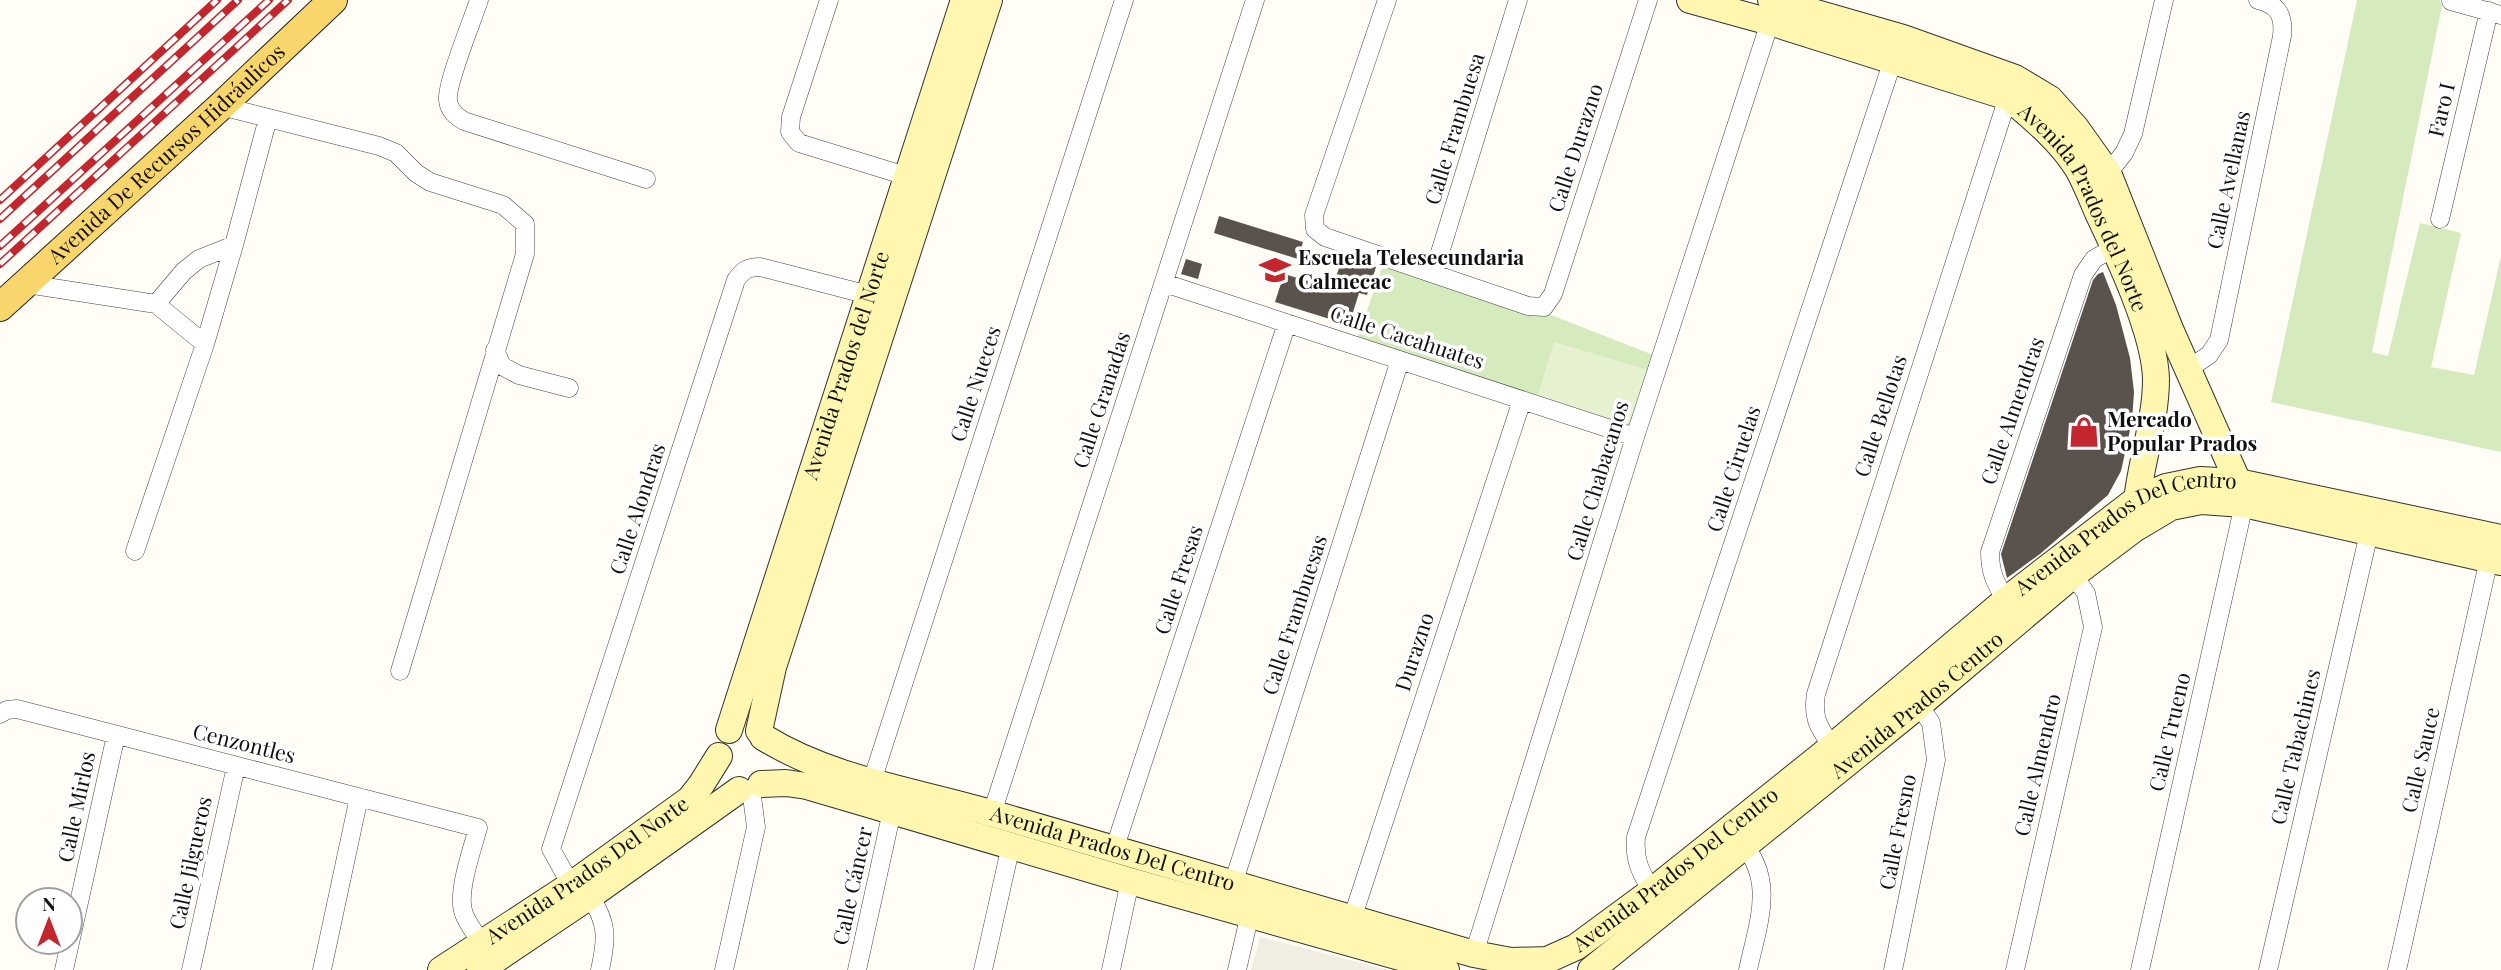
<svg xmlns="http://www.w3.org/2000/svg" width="2501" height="970" font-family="'Playfair Display',serif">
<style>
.green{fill:#d5ebbd}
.pitch{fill:#e6f2cf}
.plaza{fill:#f1ede2}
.building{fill:#5a524d}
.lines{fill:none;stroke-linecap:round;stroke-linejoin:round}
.street-casing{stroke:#444;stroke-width:19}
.secondary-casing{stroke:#333;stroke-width:28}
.primary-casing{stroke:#222;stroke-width:30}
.street{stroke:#fff;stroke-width:18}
.secondary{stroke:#fff6b0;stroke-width:26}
.primary{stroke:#f9d66b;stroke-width:28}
.rail-casing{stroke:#c4262e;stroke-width:8}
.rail{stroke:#fff;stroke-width:5;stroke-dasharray:16;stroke-linecap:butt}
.labels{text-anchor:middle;stroke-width:7;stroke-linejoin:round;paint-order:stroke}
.street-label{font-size:21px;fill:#111;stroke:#fff}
.poi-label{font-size:21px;font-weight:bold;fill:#111;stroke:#fff;text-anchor:start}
</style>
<rect width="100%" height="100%" fill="#fffdf5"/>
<path class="green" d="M2357 0H2439L2442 5 2372 352 2388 356 2420 223 2461 233 2431 367 2474 375 2501 256V452L2271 402Z
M1386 256 1528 306 1661 358 1635 437 1355 345Z"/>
<path class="pitch" d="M1554 342 1649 370 1631 429 1536 401Z"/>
<path class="plaza" d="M1260 937 1388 970H1251Z"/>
<path class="building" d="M1219 216 1303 242 1298 259 1214 233Z
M1343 257 1376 267 1367 295 1359 293 1349 325 1275 302 1284 274 1332 288Z
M1186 259 1202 264 1198 279 1181 274Z
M2103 272 2116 305 2130 358 2134 392 2132 421 2121 471 2108 495 2040 554 2007 578 2001 554 2093 280 2098 274Z"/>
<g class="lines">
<defs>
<path id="street" d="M479 0C473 19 446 84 448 100 449 111 456 116 464 121L646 179
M829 0 791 117 790 132 799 143 906 176
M1387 0 1314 215 1315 229 1325 237 1528 306 1544 307 1553 294 1648 0
M2451 1 2501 15
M221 106 379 146 396 153 416 173 430 182 503 205 525 224V254L400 671
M2108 173 2124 153 2133 134 2164 0
M2440 219 2489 11
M1434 272 1518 0
M1164 283 1635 437
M27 284 156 304 205 344
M156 304 184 271 199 259 234 245 268 118
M495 350 502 366 519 375 569 388
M2188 369 2209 355 2219 340 2282 36C2284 16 2279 5 2258 0
M135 551 205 344 234 245
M2006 600C1995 583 1990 572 1990 552L2083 275 2094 259 2115 247
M0 714 7 710 17 709 478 828C472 850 456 894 464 914 469 927 480 940 488 951
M1832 747C1819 727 1812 719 1816 694L2008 97
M872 781 1124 0
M992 813 1255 0
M1739 839C1777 880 1758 922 1748 970
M1114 850 1287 323
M1233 884 1400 360
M571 885 551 849 736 280C743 270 748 267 760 267L869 295
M1652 891C1640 872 1634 859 1636 837L1893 60
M590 896C608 924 607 938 600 970
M1352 919 1522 400
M1474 954 1635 437 1770 22
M64 970 116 735
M191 970 236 766
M322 970 359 797
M724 970 756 827 751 789
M857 970 892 811
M983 970 1011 845
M1111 970 1130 881
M1237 970 1252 905
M1893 970 1936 760 1931 723 1919 705
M2015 970 2093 627 2086 593 2073 575
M2140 970 2244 504
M2268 970 2369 533
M2397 970 2489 559"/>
<g id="secondary">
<path id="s1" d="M1690 0 1770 22 2008 97C2033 118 2061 141 2078 169 2086 183 2092 199 2098 213 2118 255 2155 333 2156 379 2156 424 2139 466 2136 510"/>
<path d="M1771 0 1903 38 2015 78 2050 99 2076 128 2108 173 2170 329 2238 482 2242 496"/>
<path id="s2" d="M729 730 964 0"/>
<path d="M759 731 773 667 989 0"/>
<path id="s3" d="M763 737C832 780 917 791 994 814 1154 861 1314 908 1474 954L1511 961 1547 960 1576 947 1652 891 1832 747 2006 600 2137 499 2166 487 2200 480 2238 482 2501 538"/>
<path d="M761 784 786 783 807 786 1130 881 1446 970"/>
<path id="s4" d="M441 970 571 885 690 799 701 785 719 756"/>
<path d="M480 970 590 896 739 790"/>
<path id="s5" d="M1591 970 1919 705 2073 575 2134 529 2171 507 2201 501 2244 504 2501 562"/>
</g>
<g id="primary">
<path id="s6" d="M0 307 221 106 333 0"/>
</g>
</defs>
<use href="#street" class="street-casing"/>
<use href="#secondary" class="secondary-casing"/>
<use href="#primary" class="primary-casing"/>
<use href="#street" class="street"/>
<use href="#secondary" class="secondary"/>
<use href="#primary" class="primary"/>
<defs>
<path id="rail" d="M0 200 217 0
M0 219 238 0
M0 246 269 0
M0 264 288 0"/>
</defs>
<use href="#rail" class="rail-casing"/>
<use href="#rail" class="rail"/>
</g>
<defs>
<symbol id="school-bare" viewBox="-9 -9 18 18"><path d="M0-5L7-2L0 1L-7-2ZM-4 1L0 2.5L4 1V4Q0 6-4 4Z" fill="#c4262e" stroke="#fff" stroke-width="2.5" paint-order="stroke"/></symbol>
<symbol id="shop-bare" viewBox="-9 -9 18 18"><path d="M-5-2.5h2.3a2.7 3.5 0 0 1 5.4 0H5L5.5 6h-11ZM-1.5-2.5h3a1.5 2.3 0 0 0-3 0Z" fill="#c4262e" stroke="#fff" stroke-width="2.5" paint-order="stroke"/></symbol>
</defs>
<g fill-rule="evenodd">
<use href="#school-bare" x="1253" y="248" width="44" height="44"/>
<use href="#shop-bare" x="2062" y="410" width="44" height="44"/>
</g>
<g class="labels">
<g class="street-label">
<text transform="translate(2442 110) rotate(-77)" y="7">Faro I</text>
<text transform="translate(1455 129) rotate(-73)" y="7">Calle Frambuesa</text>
<text transform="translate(1576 148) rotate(-72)" y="7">Calle Durazno</text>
<text dy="7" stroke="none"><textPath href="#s6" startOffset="226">Avenida De Recursos Hidráulicos</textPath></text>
<text transform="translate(2229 180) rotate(-78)" y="7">Calle Avellanas</text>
<text dy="7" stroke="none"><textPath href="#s1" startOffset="469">Avenida Prados del Norte</textPath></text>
<text transform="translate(1407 338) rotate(18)" y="7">Calle Cacahuates</text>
<text dy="7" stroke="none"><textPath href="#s2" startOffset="383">Avenida Prados del Norte</textPath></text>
<text transform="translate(976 384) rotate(-72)" y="7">Calle Nueces</text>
<text transform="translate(1102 400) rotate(-72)" y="7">Calle Granadas</text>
<text transform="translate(2013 411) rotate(-71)" y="7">Calle Almendras</text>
<text transform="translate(1881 416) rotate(-72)" y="7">Calle Bellotas</text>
<text transform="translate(1734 469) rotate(-72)" y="7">Calle Ciruelas</text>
<text transform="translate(1598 481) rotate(-73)" y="7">Calle Chabacanos</text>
<text transform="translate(638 509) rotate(-72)" y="7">Calle Alondras</text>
<text dy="7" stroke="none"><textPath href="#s3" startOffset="1544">Avenida Prados Del Centro</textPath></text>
<text transform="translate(1179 580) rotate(-72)" y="7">Calle Fresas</text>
<text transform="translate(1295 615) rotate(-72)" y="7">Calle Frambuesas</text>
<text transform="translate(1415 652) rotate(-72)" y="7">Durazno</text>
<text dy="7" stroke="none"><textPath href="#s5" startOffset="420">Avenida Prados Centro</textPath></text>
<text transform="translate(2170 732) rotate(-77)" y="7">Calle Trueno</text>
<text transform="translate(244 744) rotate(14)" y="7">Cenzontles</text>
<text transform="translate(2296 747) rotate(-77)" y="7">Calle Tabachines</text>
<text transform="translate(2421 760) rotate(-77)" y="7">Calle Sauce</text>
<text transform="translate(2038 765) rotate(-77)" y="7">Calle Almendro</text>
<text transform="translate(77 807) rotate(-78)" y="7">Calle Mirlos</text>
<text transform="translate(1898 832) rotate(-79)" y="7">Calle Fresno</text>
<text dy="7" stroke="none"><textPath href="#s3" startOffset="368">Avenida Prados Del Centro</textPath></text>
<text transform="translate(191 863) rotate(-78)" y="7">Calle Jilgueros</text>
<text dy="7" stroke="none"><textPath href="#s3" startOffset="976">Avenida Prados Del Centro</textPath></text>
<text dy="7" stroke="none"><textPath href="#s4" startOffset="177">Avenida Prados Del Norte</textPath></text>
<text transform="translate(853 886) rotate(-78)" y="7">Calle Cáncer</text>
</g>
<g class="poi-label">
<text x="1298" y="265">Escuela Telesecundaria<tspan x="1298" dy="24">Calmecac</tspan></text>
<text x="2107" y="427">Mercado<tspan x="2107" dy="24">Popular Prados</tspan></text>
</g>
</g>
<g transform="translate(49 921)"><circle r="33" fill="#ffffff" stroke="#a0a0a0" stroke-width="2"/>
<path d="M0-5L12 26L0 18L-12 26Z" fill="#c4262e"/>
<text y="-10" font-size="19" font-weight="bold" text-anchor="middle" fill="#111111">N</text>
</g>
</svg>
